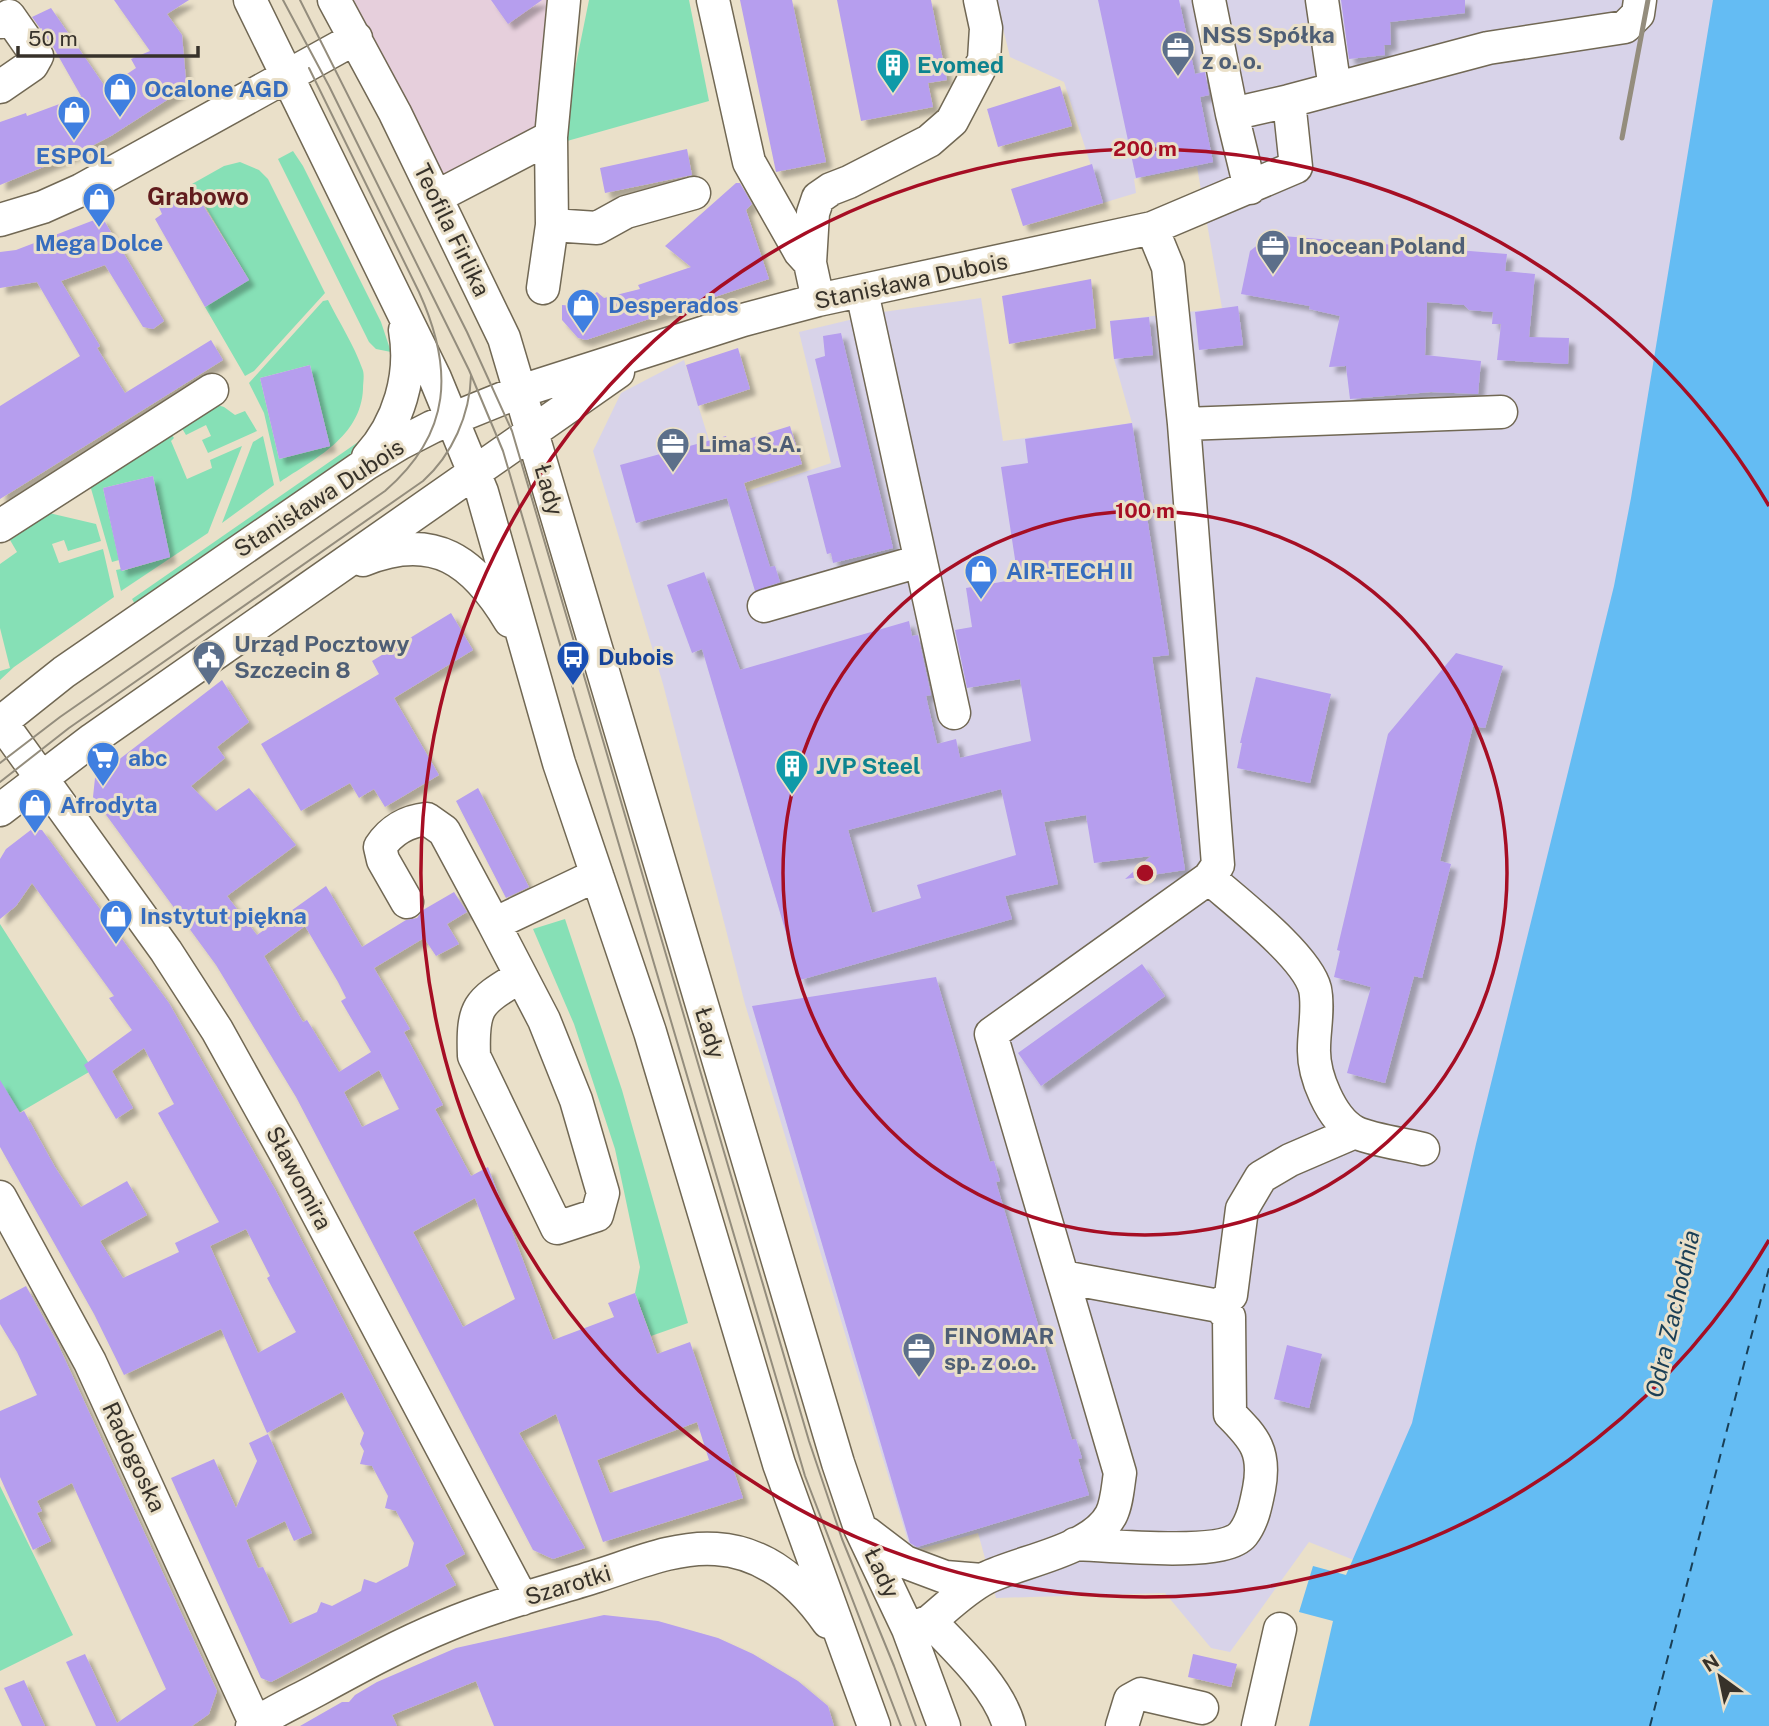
<svg xmlns="http://www.w3.org/2000/svg" width="1769" height="1726" font-family="'Public Sans',sans-serif">
<style>
.commercial{fill:#e6cfdc}
.industrial{fill:#d8d3e9}
.green{fill:#86e0b6;fill-rule:evenodd}
.water{fill:#64bcf3}
.lines{fill:none;stroke-linecap:round;stroke-linejoin:round}
.ferry{stroke:#1a3f56;stroke-width:2;stroke-dasharray:9 7;stroke-linecap:butt}
.building{fill:#b69eee;fill-rule:evenodd;filter:url(#shadow)}
.minor-casing{stroke:#716854;stroke-width:35}
.minor{stroke:#fff;stroke-width:32}
.tram{stroke:#948d7d;stroke-width:2}
.rail{stroke:#948d7d;stroke-width:5}
.ring{fill:none;stroke:#a60e24;stroke-width:3.5}
.labels{text-anchor:middle;stroke-width:6;stroke-linejoin:round;paint-order:stroke}
.service-label{font-size:23px;font-weight:bold;fill:#4e5e75;stroke:#eae0c9;text-anchor:start}
.culture-label{font-size:23px;font-weight:bold;fill:#0d838f;stroke:#eae0c9;text-anchor:start}
.shop-label{font-size:23px;font-weight:bold;fill:#366cbe;stroke:#eae0c9;text-anchor:start}
.street-label{font-size:23px;fill:#37322a;stroke:#eae0c9}
.transit-label{font-size:23px;font-weight:bold;fill:#164399;stroke:#eae0c9;text-anchor:start}
.neighbourhood-label{font-size:24px;font-weight:bold;fill:#611c1e;stroke:#eae0c9}
.water-label{font-size:24px;font-style:italic;fill:#1a3f56;stroke:#eae0c9}
.centre{fill:#a60e24;stroke:#eae0c9;stroke-width:3.5}
.ring-label{font-size:21px;text-anchor:middle;font-weight:bold;fill:#a60e24;stroke:#eae0c9;stroke-width:6;stroke-linejoin:round;paint-order:stroke}
</style>
<defs>
<filter id="shadow"><feDropShadow dx="6" dy="6" stdDeviation="2" flood-color="#0004"/></filter>
</defs>
<rect width="100%" height="100%" fill="#eae0c9"/>
<path class="commercial" d="M342 0H558L550 93 534 135 443 182Z"/>
<path class="industrial" d="M996 0H1769L1386 1573 1309 1542 1230 1652 1211 1648 1165 1593 996 1598 978 1533 911 1551 745 1004 663 684 593 451 621 393 684 360 727 498 831 463 799 332 883 312 981 298 1003 441 1132 423 1114 359 1110 321 1222 308 1197 167 1134 179 1136 193 1103 203 1064 82 1010 57Z"/>
<path class="green" d="M589 0H689L709 101 560 143Z
M293 151 303 166 381 322 391 352 376 349 369 342 278 159Z
M240 162 259 170 268 179 325 293 254 371 245 376 205 307 249 280 192 184 224 166Z
M328 300C339 322 354 345 362 368 365 374 363 382 363 389 361 437 314 459 280 482L264 413 249 383 323 301ZM310 365 330 446 279 459 260 378Z
M214 404 224 407 235 415 245 411 257 431 208 453 202 440 211 436 206 425 186 435 180 425Z
M169 431 174 438 171 441 187 479 212 468 210 460 242 446 208 533 121 591 116 570 121 569 122 571 170 557 153 476 103 488 119 560 112 562 90 485Z
M263 436 274 485 222 523 253 442Z
M361 440 364 445 357 452 136 606 132 599Z
M49 513 96 524 101 541 68 551 64 540 52 544 59 563 103 549 114 597 14 667 0 680V671L10 668 0 628V564L17 552 10 540Z
M565 919 622 1090 688 1323 651 1336 635 1293 640 1267 615 1149 574 1024 533 929Z
M0 924 88 1062 89 1072 0 1124Z
M0 1486 73 1635 0 1671Z"/>
<path class="water" d="M1713 0H1769V1726H1309L1333 1621 1299 1612 1313 1566 1346 1575 1412 1423 1476 1144 1614 586 1631 498Z"/>
<g class="lines">
<path class="ferry" d="M1650 1726 1769 1268"/>
</g>
<path class="building" d="M114 0H189L167 14 182 35 186 80 181 91 111 136 82 151 0 185V122L26 113 27 116 81 96 52 45 32 17 51 8 106 88 136 68 131 59 150 51Z
M491 0H542L508 24Z
M740 0H792L826 162 776 172Z
M837 0H931L947 80 928 83 933 107 861 121Z
M1098 0H1179L1195 74 1205 72 1209 95 1200 97 1213 162 1136 178Z
M1341 0H1465V13L1390 22 1391 45H1384L1385 55 1349 59Z
M1060 86 1072 126 998 147 987 109Z
M687 149 692 175 605 193 600 168Z
M1092 164 1103 203 1023 226 1011 189Z
M736 183H740L752 204 746 210 769 279 586 340 578 338 562 320V305L575 306 597 292 604 298 640 289 638 285 691 267 665 246Z
M180 191 185 200 196 194 249 280 205 307 155 219 162 214 157 203Z
M102 217 164 321 153 329 143 327 105 265 61 281 100 346 97 348 125 393 211 340 223 360 0 499V406L80 356 37 282 0 288V252L16 250Z
M1270 235 1507 254 1505 271 1535 274 1529 337 1569 338 1568 364 1497 360 1501 324H1492L1493 312 1469 310 1464 305 1427 302 1425 355 1481 361 1478 394 1431 392 1350 399 1346 366 1329 367 1340 316 1309 309 1310 306 1241 294 1250 251Z
M1091 279 1096 328 1009 344 1002 296Z
M1238 306 1243 345 1199 350 1195 312Z
M1149 317 1153 355 1114 359 1110 321Z
M841 333 893 548 833 563 831 553 827 554 807 476 841 467 815 359 825 356 823 336Z
M738 348 750 389 698 406 686 365Z
M310 365 330 446 279 459 260 378Z
M1132 423 1169 655 1152 657 1185 870 1125 879 1151 856 1094 863 1086 815 1044 822 1058 884 1005 896 1012 919 800 980 702 649 692 653 667 585 704 572 740 670 909 621 912 636 918 635 931 695 926 696 937 744 956 739 960 758 1031 741 1020 679 967 688 955 630 972 627 966 588 1018 579 1001 467 1028 463 1025 439ZM1001 789 1016 855 917 885 921 898 872 913 848 830Z
M790 426 802 464 744 483 770 567 775 566 780 582 755 591 727 498 636 523 620 465 726 436 729 445Z
M153 476 170 557 121 571 103 488Z
M451 613 473 650 394 698 439 775 385 807 374 789 359 798 350 783 301 811 261 744 379 674 372 661Z
M1456 653 1503 666 1485 728 1473 726 1440 861 1451 864 1422 978 1414 976 1385 1083 1347 1073 1371 987 1334 977 1340 951 1337 950 1388 734Z
M1256 677 1331 694 1310 783 1237 768 1242 743H1240Z
M222 680 249 722 217 747 225 758 191 786 216 811 249 788 296 845 227 896 257 935 326 886 362 947 406 920 417 918 423 910 454 892 467 912 447 924 459 944 436 956 424 938 374 968 410 1029 404 1032 443 1105 435 1109 471 1176 488 1167 553 1340 614 1317 608 1303 635 1293 657 1354 690 1342 743 1498 603 1542 556 1414 519 1433 585 1548 553 1559 533 1550 296 1097 216 965 93 797 95 778ZM305 926 338 982 346 998 341 1001 371 1052 339 1072 307 1020 303 1022 264 956ZM379 1070 399 1109 362 1127 344 1092ZM475 1198 515 1299 463 1327 413 1232ZM697 1422 709 1460 610 1493 597 1460Z
M478 788 529 887 506 898 456 801Z
M32 829 42 830 169 1003 276 1191 465 1554 445 1565 456 1585 271 1682 261 1678 171 1478 214 1459 236 1508 257 1461 249 1443 268 1434 312 1533 294 1541 285 1521 246 1540 258 1568 263 1567 290 1624 317 1612 321 1602 332 1606 361 1591 364 1579 376 1583 408 1566 414 1543 396 1511 385 1508 388 1496 372 1466 360 1464 364 1451 360 1444 364 1433 342 1392 267 1433 221 1329 124 1375 94 1314 0 1147V1080L20 1113 24 1111 55 1167 81 1207 127 1181 147 1215 100 1241 123 1278 179 1252 175 1243 219 1222 158 1113 174 1104 144 1048 112 1071 133 1108 116 1119 84 1065 132 1030 109 998 114 996 32 883 16 906 0 919V859L6 849ZM246 1229 270 1276 267 1278 296 1332 258 1353 210 1246Z
M1142 964 1165 996 1041 1086 1018 1053Z
M936 977 990 1162 994 1161 1000 1181 996 1182 1072 1440 1076 1439 1082 1458 1078 1459 1089 1495 917 1547 910 1543 752 1006Z
M26 1286 57 1342 217 1691 209 1714 192 1726H96L66 1662 85 1654 117 1723 166 1689 72 1483 37 1501 42 1511 37 1513 51 1541 33 1550 0 1477V1411L37 1395 17 1352 0 1324V1300Z
M1287 1345 1322 1354 1309 1408 1274 1399Z
M604 1615 658 1621 718 1638 753 1654 798 1681 828 1706 834 1726H494L476 1681 392 1715 397 1726H300L342 1702H349L355 1695 377 1682 456 1648Z
M1193 1654 1237 1664 1231 1687 1188 1677Z
M24 1680 45 1726H22L4 1688Z"/>
<g class="lines">
<defs>
<path id="minor" d="M250 0 435 378 482 492 559 763 650 1032 779 1464 874 1726
M334 0 395 113 504 338 838 1463 860 1528 908 1629 944 1726
M713 0 749 162 800 252 810 263
M1209 0 1232 114
M1322 0 1335 89
M0 22 9 16 37 56 32 65 0 87
M1289 101 1488 48 1625 27 1638 14 1640 0
M436 197 551 137
M0 220 43 207 81 190 356 38
M552 225 597 228 626 212 694 193
M1152 228 1168 267 1184 424
M543 288 552 225 551 137 564 0
M862 292 954 713
M818 300 810 263 813 213 818 198 831 189 849 182 929 141 952 121 984 60 986 28 980 0
M368 457C399 423 413 375 405 330
M0 526 212 390
M363 560C434 531 474 561 510 621
M764 606 920 561
M1 722 166 951 217 1030 287 1156 522 1599
M0 723 64 672 366 464 399 444 432 427 521 391 743 320 818 300 1152 228 1296 167 1289 101 1232 114 1250 188
M0 810 93 739 618 372
M1209 878C1235 901 1307 956 1315 989 1319 1008 1314 1030 1314 1048 1313 1075 1331 1119 1355 1132 1368 1139 1407 1145 1423 1149
M407 902 383 860 380 847C391 830 408 821 427 819L444 831 494 924 597 875
M494 924 544 1020 576 1100 603 1193 597 1215 557 1228 474 1056C472 1004 479 1002 521 976
M0 1197 90 1362 255 1723
M1063 1277 1219 1306 1231 1295 1242 1209 1261 1177 1290 1160 1355 1132
M867 1533 905 1562 945 1577 982 1580
M1075 1544C1108 1545 1224 1558 1243 1534 1253 1521 1256 1504 1259 1489 1266 1452 1255 1439 1230 1414L1229 1317 1219 1306
M930 1621C948 1606 965 1589 986 1578 1020 1561 1092 1551 1111 1515 1117 1504 1118 1485 1120 1473L991 1034 1209 878 1218 865 1184 424 1501 412
M910 1629 930 1621C957 1649 999 1688 1009 1726
M252 1726C272 1712 295 1702 317 1690 359 1667 401 1644 445 1626 494 1605 547 1592 597 1576 635 1564 676 1546 716 1549 764 1552 801 1583 828 1622
M1122 1726 1130 1700 1141 1694 1202 1708
M1258 1726 1280 1629"/>
</defs>
<use href="#minor" class="minor-casing"/>
<use href="#minor" class="minor"/>
<path class="tram" d="M283 0 329 86 469 370 503 451 805 1476 901 1726
M300 0 467 332 512 431 809 1441 842 1539 894 1666 916 1726
M0 763 60 717 385 491C452 433 454 369 419 292L309 68
M0 782 69 728 423 481C452 455 470 415 471 375"/>
<path class="rail" d="M1622 138 1648 0"/>
</g>
<g class="ring">
<circle cx="1145" cy="873" r="362"/>
<path d="M1769 1240A724 724 0 1 1 1769 506"/>
</g>
<defs>
<symbol id="office-pin" viewBox="-11 -11 22 30"><path d="M0 17L-7.5 6A9.5 9.5 0 1 1 7.5 6Z" fill="#5c6f8a" stroke="#eae0c9"/><path d="M-6-3h4V-5.5h4V-3h4V5H-6ZM-1-4.5V-3h2v-1.5ZM-6 0V1H6V0Z" fill="#fff"/></symbol>
<symbol id="building-pin" viewBox="-11 -11 22 30"><path d="M0 17L-7.5 6A9.5 9.5 0 1 1 7.5 6Z" fill="#0f9aa8" stroke="#eae0c9"/><path d="M-4-6H4V6H1V3H-1V6H-4ZM-2.5-4.3h1.7v1.8h-1.7ZM.8-4.3h1.7v1.8H.8ZM-2.5-1h1.7V.8h-1.7ZM.8-1h1.7V.8H.8Z" fill="#fff"/></symbol>
<symbol id="shop-pin" viewBox="-11 -11 22 30"><path d="M0 17L-7.5 6A9.5 9.5 0 1 1 7.5 6Z" fill="#3f7fe0" stroke="#eae0c9"/><path d="M-5-2.5h2.3a2.7 3.5 0 0 1 5.4 0H5L5.5 6h-11ZM-1.5-2.5h3a1.5 2.3 0 0 0-3 0Z" fill="#fff"/></symbol>
<symbol id="civic-pin" viewBox="-11 -11 22 30"><path d="M0 17L-7.5 6A9.5 9.5 0 1 1 7.5 6Z" fill="#5c6f8a" stroke="#eae0c9"/><path d="M-.6-6.5H3V-4.5H.6V-3L4-1V1h2V6H-6V1h2V-1L-.6-3ZM-1.2 2.5V6h2.4V2.5Z" fill="#fff"/></symbol>
<symbol id="bus-pin" viewBox="-11 -11 22 30"><path d="M0 17L-7.5 6A9.5 9.5 0 1 1 7.5 6Z" fill="#1a4fb4" stroke="#eae0c9"/><path d="M-5-6H5V4H4V6H2V4H-2V6H-4V4H-5ZM-3.5-4V0h7V-4ZM-3.5 1.2v1.5H-2V1.2ZM2 1.2v1.5H3.5V1.2Z" fill="#fff"/></symbol>
<symbol id="supermarket-pin" viewBox="-11 -11 22 30"><path d="M0 17L-7.5 6A9.5 9.5 0 1 1 7.5 6Z" fill="#3f7fe0" stroke="#eae0c9"/><path d="M-6-5.5h2.5l.6 2H6L4.5 2H-2.5L-4.4-4H-6ZM-1.5 3.2a1.3 1.3 0 1 0 .1 0ZM3 3.2a1.3 1.3 0 1 0 .1 0Z" fill="#fff"/></symbol>
</defs>
<g fill-rule="evenodd">
<use href="#office-pin" x="1159" y="29" width="38" height="52"/>
<use href="#building-pin" x="874" y="46" width="38" height="52"/>
<use href="#shop-pin" x="101" y="70" width="38" height="52"/>
<use href="#shop-pin" x="55" y="93" width="38" height="52"/>
<use href="#shop-pin" x="80" y="180" width="38" height="52"/>
<use href="#office-pin" x="1254" y="227" width="38" height="52"/>
<use href="#shop-pin" x="564" y="286" width="38" height="52"/>
<use href="#office-pin" x="654" y="425" width="38" height="52"/>
<use href="#shop-pin" x="962" y="552" width="38" height="52"/>
<use href="#civic-pin" x="190" y="638" width="38" height="52"/>
<use href="#bus-pin" x="554" y="638" width="38" height="52"/>
<use href="#supermarket-pin" x="84" y="739" width="38" height="52"/>
<use href="#building-pin" x="773" y="747" width="38" height="52"/>
<use href="#shop-pin" x="16" y="786" width="38" height="52"/>
<use href="#shop-pin" x="97" y="897" width="38" height="52"/>
<use href="#office-pin" x="900" y="1330" width="38" height="52"/>
</g>
<g class="labels">
<g class="service-label">
<text x="1202" y="43">NSS Spółka<tspan x="1202" dy="26">z o. o.</tspan></text>
<text x="1298" y="254">Inocean Poland</text>
<text x="698" y="452">Lima S.A.</text>
<text x="234" y="652">Urząd Pocztowy<tspan x="234" dy="26">Szczecin 8</tspan></text>
<text x="944" y="1344">FINOMAR<tspan x="944" dy="26">sp. z o.o.</tspan></text>
</g>
<g class="culture-label">
<text x="917" y="73">Evomed</text>
<text x="816" y="774">JVP Steel</text>
</g>
<g class="shop-label">
<text x="144" y="97">Ocalone AGD</text>
<text x="74" y="164" text-anchor="middle">ESPOL</text>
<text x="99" y="251" text-anchor="middle">Mega Dolce</text>
<text x="608" y="313">Desperados</text>
<text x="1006" y="579">AIR-TECH II</text>
<text x="128" y="766">abc</text>
<text x="60" y="813">Afrodyta</text>
<text x="140" y="924">Instytut piękna</text>
</g>
<g class="street-label">
<text transform="translate(452 230) rotate(64)" y="8">Teofila Firlika</text>
<text transform="translate(911 281) rotate(-12)" y="8">Stanisława Dubois</text>
<text transform="translate(549 490) rotate(74)" y="8">Łady</text>
<text transform="translate(319 498) rotate(-33)" y="8">Stanisława Dubois</text>
<text transform="translate(710 1033) rotate(73)" y="8">Łady</text>
<text transform="translate(299 1178) rotate(62)" y="8">Sławomira</text>
<text transform="translate(134 1457) rotate(65)" y="8">Radogoska</text>
<text transform="translate(882 1573) rotate(65)" y="8">Łady</text>
<text transform="translate(568 1585) rotate(-17)" y="8">Szarotki</text>
</g>
<g class="transit-label">
<text x="598" y="665">Dubois</text>
</g>
<g class="neighbourhood-label">
<text x="198" y="205">Grabowo</text>
</g>
<g class="water-label">
<text transform="translate(1673 1314) rotate(-77)" y="8">Odra Zachodnia</text>
</g>
</g>
<circle cx="1145" cy="873" r="10" class="centre"/>
<g class="ring-label">
<text x="1145" y="156">200 m</text>
<text x="1145" y="518">100 m</text>
</g>
<g transform="translate(1720 1677) rotate(327)" stroke="#eae0c9" stroke-width="5" paint-order="stroke">
<path d="M0-5L12 26L0 18L-12 26Z" fill="#37322a"/>
<text y="-10" font-size="19" font-weight="bold" text-anchor="middle" fill="#37322a">N</text>
</g>
<path d="M18 46v10h180v-10" fill="none" stroke="#37322a" stroke-width="3.5"/>
<text x="28" y="46" font-size="21" fill="#37322a" stroke="#eae0c9" stroke-width="5" paint-order="stroke">50 m</text>
</svg>
